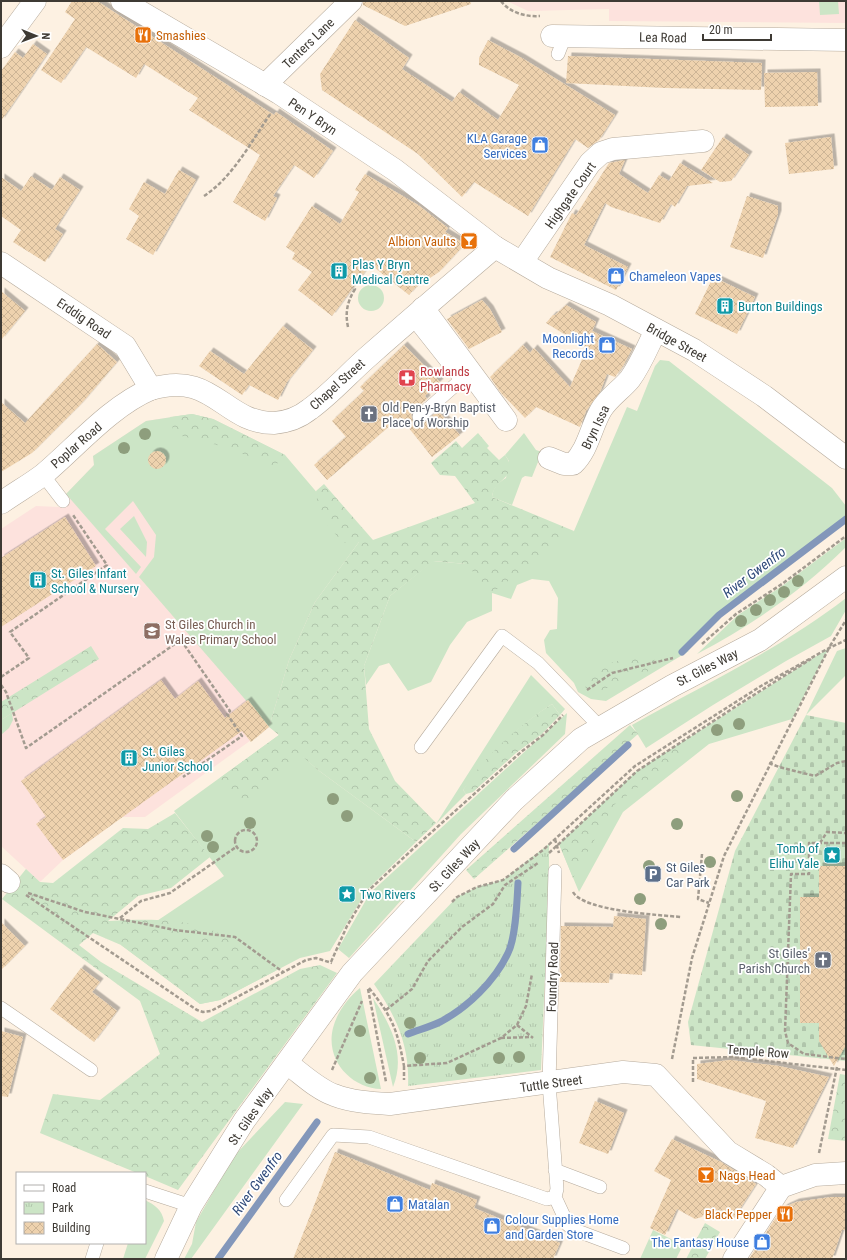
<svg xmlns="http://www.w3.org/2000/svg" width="847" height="1260" font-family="'Roboto Condensed',sans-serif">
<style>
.education{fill:#fde2dd}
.grass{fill:#cce5c6}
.forest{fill:url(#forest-crowns)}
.cemetery{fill:url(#cemetery-stones)}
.park{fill:url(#park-tufts)}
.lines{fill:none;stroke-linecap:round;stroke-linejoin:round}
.stream{stroke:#8397ba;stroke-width:7}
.building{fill:url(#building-cross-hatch);filter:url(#shadow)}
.service-casing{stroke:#b6ab9d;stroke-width:14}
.minor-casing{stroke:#b6ab9d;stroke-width:23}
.tertiary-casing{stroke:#b6ab9d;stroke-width:23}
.secondary-casing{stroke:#b6ab9d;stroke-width:23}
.primary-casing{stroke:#b6ab9d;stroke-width:23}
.path{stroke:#a39b90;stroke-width:2.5;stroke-dasharray:4 2;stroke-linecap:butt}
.service{stroke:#fff;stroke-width:13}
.minor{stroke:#fff;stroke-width:22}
.tertiary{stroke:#fff;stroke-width:22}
.secondary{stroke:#fff;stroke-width:22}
.primary{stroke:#fff;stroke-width:22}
.tree{fill:#8e9e7d}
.labels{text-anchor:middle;stroke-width:3.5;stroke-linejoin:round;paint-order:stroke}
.food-label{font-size:13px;fill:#c56008;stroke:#fff;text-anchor:start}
.street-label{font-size:13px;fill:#3e3a34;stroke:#fff}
.shop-label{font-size:13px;fill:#366cbe;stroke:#fff;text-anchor:end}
.culture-label{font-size:13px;fill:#0d838f;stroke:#fff;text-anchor:start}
.health-label{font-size:13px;fill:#be3a42;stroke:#fff;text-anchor:start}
.worship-label{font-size:13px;fill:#5b616d;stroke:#fff;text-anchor:start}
.education-label{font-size:13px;fill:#785e54;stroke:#fff;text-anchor:start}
.service-label{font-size:13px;fill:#4e5e75;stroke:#fff;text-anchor:start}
.water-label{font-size:14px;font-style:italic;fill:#304b7b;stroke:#fff}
</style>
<defs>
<pattern id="forest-crowns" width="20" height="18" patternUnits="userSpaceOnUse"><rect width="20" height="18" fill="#cce5c6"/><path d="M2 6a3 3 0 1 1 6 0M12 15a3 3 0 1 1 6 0" fill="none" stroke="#b0c5ab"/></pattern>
<pattern id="cemetery-stones" width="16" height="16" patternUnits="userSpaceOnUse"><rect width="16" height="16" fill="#cce5c6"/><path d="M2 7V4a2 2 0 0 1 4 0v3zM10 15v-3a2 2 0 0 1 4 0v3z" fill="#b0c5ab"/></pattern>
<pattern id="park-tufts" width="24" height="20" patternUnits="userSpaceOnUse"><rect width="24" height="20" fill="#cce5c6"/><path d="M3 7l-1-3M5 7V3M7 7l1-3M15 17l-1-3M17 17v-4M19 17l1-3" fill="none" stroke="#b0c5ab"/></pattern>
<pattern id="building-cross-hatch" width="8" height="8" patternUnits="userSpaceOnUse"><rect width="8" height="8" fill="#eed2ae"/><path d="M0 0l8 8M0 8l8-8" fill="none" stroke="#cdb596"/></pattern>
<filter id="shadow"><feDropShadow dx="3.5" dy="-3.5" stdDeviation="0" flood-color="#0004"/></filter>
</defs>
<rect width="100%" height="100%" fill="#fdf1e2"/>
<path class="education" d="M507 1H846V23L609 21V9L528 11Z
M192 414 213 419 285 455 327 585 315 602 289 660 269 727 145 817H122L63 860 40 882 1 846V529L36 506 59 507 66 494 94 465 93 456 146 421Z"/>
<path class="grass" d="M819 1H838L839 14 820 15Z
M358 298a13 13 0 1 1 26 0a13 13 0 1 1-26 0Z
M660 360 669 361 832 488 846 506V519L719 615 683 652 689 651 606 701 591 699 578 692 574 683 546 653 544 640 550 630 557 629 558 598 549 581 532 579 517 585 511 599 492 593V611L467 622 450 645 431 682 408 691 389 663 379 666 366 685 364 666 390 596 433 561 466 564 574 531 627 407 637 411 655 366Z
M192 414 213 419 285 455 359 542 315 602 289 660 269 727 139 577 154 557 156 535 133 501 105 529 141 567 136 574 66 494 94 465 93 456 146 421Z
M524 433 536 450 542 452 532 477 525 476 522 478 512 505 492 497C493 487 498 483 506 478L509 461 505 455Z
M134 516 147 542 146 557 120 529Z
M846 538V547C802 591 752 625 697 654L738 615 782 586Z
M846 598V610L831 636 786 661 713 705 646 748 632 725C705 684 780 649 846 598Z
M829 648 792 719 709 744 623 812 579 892 559 844 637 771Z
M846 648V675L806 715 837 651Z
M531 675 565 709 560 715 552 704C515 728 490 755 463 790L466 794 436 824Z
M12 713 13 720 9 728 1 735V720Z
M567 713 565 734 461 834 349 958 338 949 370 893Z
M279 735 318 770 416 842 367 890 330 951 300 958 220 1000 200 1004 121 945 224 876 174 811Z
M360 988 381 1089C351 1088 325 1060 333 1028 337 1012 348 998 360 988Z
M373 998C391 1025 406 1055 393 1087Z
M285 1102 303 1104 191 1259H184L192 1244 196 1222 234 1156Z
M145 1200C155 1205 162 1210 164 1221L145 1259H123L128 1243H145Z
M653 1230 683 1245 676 1259H640Z"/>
<path class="forest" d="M192 414 213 419 285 455 275 466 221 446 174 434 170 417Z
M478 433 489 446 487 448 499 460 505 455C521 477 494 478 492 497L574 531 492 593 466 564 434 561 390 596 364 666 369 729 395 781 436 823 416 842 318 770 303 757 259 798 247 800 232 794 220 778 279 735 269 727 289 660 315 602 359 542 343 543 319 515 316 491 324 484 373 540 475 503 455 476 440 475 431 463 456 441 462 448Z
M91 646 99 659 1 720V702Z
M640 657 654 658 656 668 600 691H590L585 687C594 663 618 660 640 657Z
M552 704 560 715 542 734 516 753 473 792 466 794 463 790C485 755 518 726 552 704Z
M630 725 638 734 474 879 466 870Z
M680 743 685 752 614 805 573 878 559 844 637 771Z
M175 813 210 857 171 888 138 896 108 921C155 919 191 917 233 940 248 948 262 961 275 971L220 1000 200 1004 121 945 93 933 79 945 101 962 202 1022 300 969 320 965 337 973 178 1190 145 1176V1173H137L40 1133 53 1094 100 1100 160 1054 140 1001 2 899 26 869 40 882 53 883 123 828 148 829Z
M840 1074 846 1075V1141L828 1139Z
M705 1223 720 1232 705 1259H686Z"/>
<path class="cemetery" d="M806 715 846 723V1061L691 1045 688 1022 735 851Z"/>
<path class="park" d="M549 844V880L541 1070 408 1086C410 1046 396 1016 374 984L457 897 477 887 503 880Z"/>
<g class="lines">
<path class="stream" d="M682 652 719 615 846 519
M514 849 628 745
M408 1034C418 1030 430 1027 440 1022 467 1008 495 981 508 953 516 937 517 901 518 883
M218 1259 317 1122"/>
</g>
<path class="building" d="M72 1H97L274 115 276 112 333 151 314 178 294 165 273 196 277 198 265 221 233 202 260 155 189 110 198 98 144 64 136 78 86 47 61 83 41 70 75 19 65 12Z
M363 1H470L471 4 405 26 363 5Z
M355 20 409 58 402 69 452 102 459 92 498 120 519 85 479 65V58L488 40 522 58 615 115 599 140 588 148 575 139 528 216 474 182 462 197 418 154 322 90 320 74Z
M33 44 47 54 1 121V71L15 52 23 58Z
M568 56 762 63 761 90 665 88 566 83Z
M817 72 818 106 765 107 764 73Z
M723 137 749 155 731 181 720 182 701 170Z
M831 137 834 169 789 174 785 143Z
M625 160 619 174 648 193 659 175 669 181 680 163 713 183 687 186 675 207 671 204 660 223 611 207 605 203 584 245 628 267 616 290 550 257 572 213 576 215 609 163Z
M179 170 196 180 153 255 126 239 139 216 129 209 144 182 165 194Z
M365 174 418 205 448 228 445 232 465 244 439 272 415 288 409 295 375 268 374 270 369 266 332 316 298 290 312 272 292 259 295 253 286 247 312 206 340 224 359 192 355 190Z
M31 176 52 190 60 177 80 190 55 229 63 234 45 262 13 242 21 230 1 216V177L21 191Z
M747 196 778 206V214L763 258 730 247Z
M713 277 755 297 737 334 695 314Z
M1 291 25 311 1 340Z
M482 300 490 309 502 332 469 349 447 319Z
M566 305 596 322 592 331 632 349 623 366 615 377 607 374 600 392 586 411 580 427 536 407 525 418 501 393 490 377 523 345 530 353 534 348 570 387 587 348 546 323 553 315H555Z
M283 326 313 350 287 382 278 400 249 385 242 395 199 366 210 351 244 374Z
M97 344 117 362 81 404 32 453 1 472V402L25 423Z
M404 345 440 382 425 396 427 399 413 411 411 415 413 422 421 425 438 411 460 435 432 457 400 417 327 480 314 465 346 437 332 421 364 391 360 387Z
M148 460a9 9 0 1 1 18 0a9 9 0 1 1-18 0Z
M65 517 96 566 1 627V558Z
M161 680 175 699 198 681 225 718 248 700 269 727 251 742 242 731 63 860 36 824 46 817 21 781Z
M819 866H846V1045L834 1066 819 1041V1023H800V897H819Z
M614 916 646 919 642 975 610 973 609 983 560 982 561 926 613 927Z
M1 922 25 946 1 970Z
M81 968 100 982 92 992 117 1011 94 1042 50 1009Z
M1 1031 23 1037 8 1097 1 1096Z
M730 1060 779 1066 829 1077 793 1148 755 1138 766 1101 697 1079V1064Z
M595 1101 624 1113 608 1154 579 1143Z
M672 1139 721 1162 756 1184 732 1221 708 1208 702 1217 695 1219 677 1209 665 1235 650 1228 671 1180 654 1171Z
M335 1152 430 1190 432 1183 477 1200 474 1208 560 1243 553 1259H293Z
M831 1197H846V1230H842L832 1259H749L780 1211 785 1207 796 1202Z"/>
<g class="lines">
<defs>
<path id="service" d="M558 54 565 36
M412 318 461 380 419 417
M43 475 63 501
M421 747 502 636 538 663 601 728
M1 1008 91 1070
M555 1170 600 1187
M145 1191 191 1206
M555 1197 568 1225 575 1230 623 1248
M286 1200 333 1135 369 1137 547 1199 555 1197 557 1189 549 1083 555 871
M92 1259 97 1243"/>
<path id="minor" d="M552 36 846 40
M1 47 35 1
M265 85 351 1
M522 262 590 163 601 153 613 149 703 141
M1 263 125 346 151 389C111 406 77 446 44 474 31 484 15 493 1 503
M423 308 506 420
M549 458 564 464H573C588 450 591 427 601 410 609 397 621 390 630 379 641 364 648 346 656 330
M1 875 9 882
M288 1064C302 1074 317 1089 334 1095 352 1102 372 1103 390 1104L623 1072 656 1075 728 1152 766 1175 781 1187
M781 1187 815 1175 846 1173
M734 1259 781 1187"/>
<path id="tertiary" d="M151 389C214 370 223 423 274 423 288 422 300 417 310 409 332 393 351 371 371 354 412 318 454 282 495 247"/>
<path id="secondary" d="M166 1259 191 1206 244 1121 352 973 514 800 581 739 672 686 760 640 846 577"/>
<path id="primary" d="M122 1 279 93 395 170 495 247 548 278 610 305 694 350 764 396 846 458"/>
</defs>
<use href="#service" class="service-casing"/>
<use href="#minor" class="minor-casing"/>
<use href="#tertiary" class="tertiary-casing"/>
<use href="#secondary" class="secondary-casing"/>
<use href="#primary" class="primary-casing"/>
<path class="path" d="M501 1C510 13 526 17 540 16
M204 196C233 177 251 142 271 113
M348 327C345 313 347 302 355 289L353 287
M181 640 230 711 227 714 242 736 183 777
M702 644 736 614 782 584 846 536
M830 646 846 620
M1 677 29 658 10 632 107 565 73 515
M1 685 6 692 26 748 182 639
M587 690 612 673 673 658
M769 763 779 767 815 776 837 763 846 761
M235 841a11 11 0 1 1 22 0a11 11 0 1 1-22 0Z
M555 839 559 853
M820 843 827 832 846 833
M846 843H809V874H791L785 1031 788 1043 804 1054 846 1059
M549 853 637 771 741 703 811 659
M702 854 698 899 709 903
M573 892C583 911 660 915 681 917
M28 893 85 912 175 930 235 937 283 972
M26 895 197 1010 203 1012 211 1011 306 960 316 958 332 963
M452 902 457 897 477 887 503 880 543 850 635 766 761 686 829 648 846 640
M120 918 141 901 170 893 236 847
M331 962 347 926 368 891 415 847 521 752 543 735 563 715
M369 988C393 1018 397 1029 404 1066L447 1063 501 1038 517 1025 533 1038
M368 989 386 1082
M386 1010 412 989 428 961 462 927 493 904 505 885 538 863
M517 1025 526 1006 532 974
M501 1038 530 1037
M672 1059 692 958 724 856 829 648
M404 1066V1080
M332 1070 362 1001
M693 1082V1058L732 1057 846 1070
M819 1153 837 1067"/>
<use href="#service" class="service"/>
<use href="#minor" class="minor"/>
<use href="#tertiary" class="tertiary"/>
<use href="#secondary" class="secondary"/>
<use href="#primary" class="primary"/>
</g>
<g class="tree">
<circle cx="145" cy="434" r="6"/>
<circle cx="124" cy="448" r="6"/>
<circle cx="798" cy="581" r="6"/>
<circle cx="784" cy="592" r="6"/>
<circle cx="770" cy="600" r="6"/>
<circle cx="756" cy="610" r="6"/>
<circle cx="741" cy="621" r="6"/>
<circle cx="739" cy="724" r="6"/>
<circle cx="717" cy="730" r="6"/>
<circle cx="737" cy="796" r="6"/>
<circle cx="333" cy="799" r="6"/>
<circle cx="347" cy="816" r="6"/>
<circle cx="250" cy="823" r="6"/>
<circle cx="677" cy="824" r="6"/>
<circle cx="207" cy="836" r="6"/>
<circle cx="213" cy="847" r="6"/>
<circle cx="710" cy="862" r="6"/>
<circle cx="649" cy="866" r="6"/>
<circle cx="640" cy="899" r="6"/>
<circle cx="661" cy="924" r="6"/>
<circle cx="410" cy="1023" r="6"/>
<circle cx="360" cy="1031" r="6"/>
<circle cx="519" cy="1057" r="6"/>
<circle cx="420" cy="1058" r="6"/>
<circle cx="499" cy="1058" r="6"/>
<circle cx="461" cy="1069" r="6"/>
<circle cx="370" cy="1078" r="6"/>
</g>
<defs>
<symbol id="restaurant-square" viewBox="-11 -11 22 22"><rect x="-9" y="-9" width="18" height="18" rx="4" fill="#e8710a" stroke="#fff"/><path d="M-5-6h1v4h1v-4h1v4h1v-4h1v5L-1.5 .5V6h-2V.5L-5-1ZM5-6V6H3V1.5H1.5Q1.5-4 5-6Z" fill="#fff"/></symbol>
<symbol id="shop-square" viewBox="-11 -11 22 22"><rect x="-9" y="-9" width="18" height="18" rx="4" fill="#3f7fe0" stroke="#fff"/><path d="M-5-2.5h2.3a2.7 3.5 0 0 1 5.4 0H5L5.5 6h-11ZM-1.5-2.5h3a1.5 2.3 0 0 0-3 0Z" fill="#fff"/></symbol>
<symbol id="bar-square" viewBox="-11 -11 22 22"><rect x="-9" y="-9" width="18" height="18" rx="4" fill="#e8710a" stroke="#fff"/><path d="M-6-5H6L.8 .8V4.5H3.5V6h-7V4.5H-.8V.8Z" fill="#fff"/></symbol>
<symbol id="building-square" viewBox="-11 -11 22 22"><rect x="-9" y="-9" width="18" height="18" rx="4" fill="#0f9aa8" stroke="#fff"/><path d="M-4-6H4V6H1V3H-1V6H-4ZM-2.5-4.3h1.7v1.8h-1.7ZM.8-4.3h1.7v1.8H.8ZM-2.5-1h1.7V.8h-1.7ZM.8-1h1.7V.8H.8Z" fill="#fff"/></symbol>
<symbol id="pharmacy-square" viewBox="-11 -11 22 22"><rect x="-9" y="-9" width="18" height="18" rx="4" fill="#e0444e" stroke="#fff"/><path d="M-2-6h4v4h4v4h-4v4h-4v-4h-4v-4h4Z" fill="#fff"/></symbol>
<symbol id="church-square" viewBox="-11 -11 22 22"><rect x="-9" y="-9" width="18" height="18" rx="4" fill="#6b7280" stroke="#fff"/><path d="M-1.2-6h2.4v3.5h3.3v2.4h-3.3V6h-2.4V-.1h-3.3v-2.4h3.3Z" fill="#fff"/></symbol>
<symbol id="school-square" viewBox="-11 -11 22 22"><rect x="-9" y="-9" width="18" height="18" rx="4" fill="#8d6e63" stroke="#fff"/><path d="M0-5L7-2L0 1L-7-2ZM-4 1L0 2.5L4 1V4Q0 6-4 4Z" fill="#fff"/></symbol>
<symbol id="sight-square" viewBox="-11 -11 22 22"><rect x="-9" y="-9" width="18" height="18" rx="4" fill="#0f9aa8" stroke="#fff"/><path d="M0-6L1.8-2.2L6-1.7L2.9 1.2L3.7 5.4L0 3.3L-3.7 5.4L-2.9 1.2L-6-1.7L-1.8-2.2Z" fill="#fff"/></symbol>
<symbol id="parking-square" viewBox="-11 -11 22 22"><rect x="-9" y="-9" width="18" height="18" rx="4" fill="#5c6f8a" stroke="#fff"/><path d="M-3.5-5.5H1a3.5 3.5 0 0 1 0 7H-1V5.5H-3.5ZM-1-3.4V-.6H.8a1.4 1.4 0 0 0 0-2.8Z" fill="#fff"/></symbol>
</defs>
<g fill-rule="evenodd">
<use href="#restaurant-square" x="133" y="25" width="20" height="20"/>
<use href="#shop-square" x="530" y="135" width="20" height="20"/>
<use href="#bar-square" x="459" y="231" width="20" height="20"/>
<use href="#building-square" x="329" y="261" width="20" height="20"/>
<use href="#shop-square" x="606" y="266" width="20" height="20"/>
<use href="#building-square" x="715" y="296" width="20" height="20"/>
<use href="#shop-square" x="597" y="335" width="20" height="20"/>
<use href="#pharmacy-square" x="397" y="368" width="20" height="20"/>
<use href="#church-square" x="359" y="404" width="20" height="20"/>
<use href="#building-square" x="28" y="570" width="20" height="20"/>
<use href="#school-square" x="142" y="621" width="20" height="20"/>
<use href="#building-square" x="119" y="748" width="20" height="20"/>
<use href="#sight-square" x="822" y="845" width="20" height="20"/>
<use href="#parking-square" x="643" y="864" width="20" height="20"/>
<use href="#sight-square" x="337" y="884" width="20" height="20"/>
<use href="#church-square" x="813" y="950" width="20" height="20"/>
<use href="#bar-square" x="696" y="1165" width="20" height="20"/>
<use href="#shop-square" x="385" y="1194" width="20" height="20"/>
<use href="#restaurant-square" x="775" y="1204" width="20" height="20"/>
<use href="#shop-square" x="482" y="1216" width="20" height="20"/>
<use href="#shop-square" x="752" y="1232" width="20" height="20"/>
</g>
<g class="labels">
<g class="food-label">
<text x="156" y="40">Smashies</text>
<text x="456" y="246" text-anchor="end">Albion Vaults</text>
<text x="719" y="1180">Nags Head</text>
<text x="772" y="1219" text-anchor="end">Black Pepper</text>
</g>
<g class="street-label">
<text transform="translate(663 37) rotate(1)" y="5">Lea Road</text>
<text transform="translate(308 43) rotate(-44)" y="5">Tenters Lane</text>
<text transform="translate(313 116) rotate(34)" y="5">Pen Y Bryn</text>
<text transform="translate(570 195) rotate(-55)" y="5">Highgate Court</text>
<text transform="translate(84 318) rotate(34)" y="5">Erddig Road</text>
<text transform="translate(677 342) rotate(29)" y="5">Bridge Street</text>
<text transform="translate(337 384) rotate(-42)" y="5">Chapel Street</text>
<text transform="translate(595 427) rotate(-64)" y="5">Bryn Issa</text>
<text transform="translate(76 445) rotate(-41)" y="5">Poplar Road</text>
<text transform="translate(707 667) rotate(-27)" y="5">St. Giles Way</text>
<text transform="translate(454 865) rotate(-47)" y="5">St. Giles Way</text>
<text transform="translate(552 977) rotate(-88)" y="5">Foundry Road</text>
<text transform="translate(758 1051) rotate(4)" y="5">Temple Row</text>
<text transform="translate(551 1083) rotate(-8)" y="5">Tuttle Street</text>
<text transform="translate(250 1116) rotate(-55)" y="5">St. Giles Way</text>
</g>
<g class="shop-label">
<text x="527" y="143">KLA Garage<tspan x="527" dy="15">Services</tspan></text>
<text x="629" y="281" text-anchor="start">Chameleon Vapes</text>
<text x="594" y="343">Moonlight<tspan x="594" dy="15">Records</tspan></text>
<text x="408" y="1209" text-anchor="start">Matalan</text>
<text x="505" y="1224" text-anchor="start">Colour Supplies Home<tspan x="505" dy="15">and Garden Store</tspan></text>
<text x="749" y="1247">The Fantasy House</text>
</g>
<g class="culture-label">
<text x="352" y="269">Plas Y Bryn<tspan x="352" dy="15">Medical Centre</tspan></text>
<text x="738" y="311">Burton Buildings</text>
<text x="51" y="578">St. Giles Infant<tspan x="51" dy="15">School &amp; Nursery</tspan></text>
<text x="142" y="756">St. Giles<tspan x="142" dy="15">Junior School</tspan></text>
<text x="819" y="853" text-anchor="end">Tomb of<tspan x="819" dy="15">Elihu Yale</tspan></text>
<text x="360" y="899">Two Rivers</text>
</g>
<g class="health-label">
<text x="420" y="376">Rowlands<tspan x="420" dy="15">Pharmacy</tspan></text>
</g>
<g class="worship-label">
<text x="382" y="412">Old Pen-y-Bryn Baptist<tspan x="382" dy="15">Place of Worship</tspan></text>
<text x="810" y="958" text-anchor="end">St Giles'<tspan x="810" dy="15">Parish Church</tspan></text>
</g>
<g class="education-label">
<text x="165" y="629">St Giles Church in<tspan x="165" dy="15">Wales Primary School</tspan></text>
</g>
<g class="service-label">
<text x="666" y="872">St Giles<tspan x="666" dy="15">Car Park</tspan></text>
</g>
<g class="water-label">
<text transform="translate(754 572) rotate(-37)" y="5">River Gwenfro</text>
<text transform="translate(257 1183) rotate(-54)" y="5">River Gwenfro</text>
</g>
</g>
<rect width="847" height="1260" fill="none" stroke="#3e3a34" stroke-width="4"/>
<rect x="16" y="1172" width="130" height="72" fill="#ffffff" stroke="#b2b0ae"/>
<rect x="24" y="1185" width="20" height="6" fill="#ffffff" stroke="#b2b0ae"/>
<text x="52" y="1192" font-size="12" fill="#3e3a34">Road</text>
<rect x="24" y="1202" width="20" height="12" fill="url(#park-tufts)" stroke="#b2b0ae"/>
<text x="52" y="1212" font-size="12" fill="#3e3a34">Park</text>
<rect x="24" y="1222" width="20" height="12" fill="url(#building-cross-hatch)" stroke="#b2b0ae"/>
<text x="52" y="1232" font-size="12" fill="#3e3a34">Building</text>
<g transform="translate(36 36) rotate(91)" stroke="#ffffff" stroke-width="3" paint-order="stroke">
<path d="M0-3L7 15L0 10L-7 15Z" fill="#3e3a34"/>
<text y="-6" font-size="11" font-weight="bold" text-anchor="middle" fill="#3e3a34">N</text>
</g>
<path d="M703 34v6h68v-6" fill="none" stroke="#3e3a34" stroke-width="2"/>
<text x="709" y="34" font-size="12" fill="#3e3a34" stroke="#ffffff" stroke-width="3" paint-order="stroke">20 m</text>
</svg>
